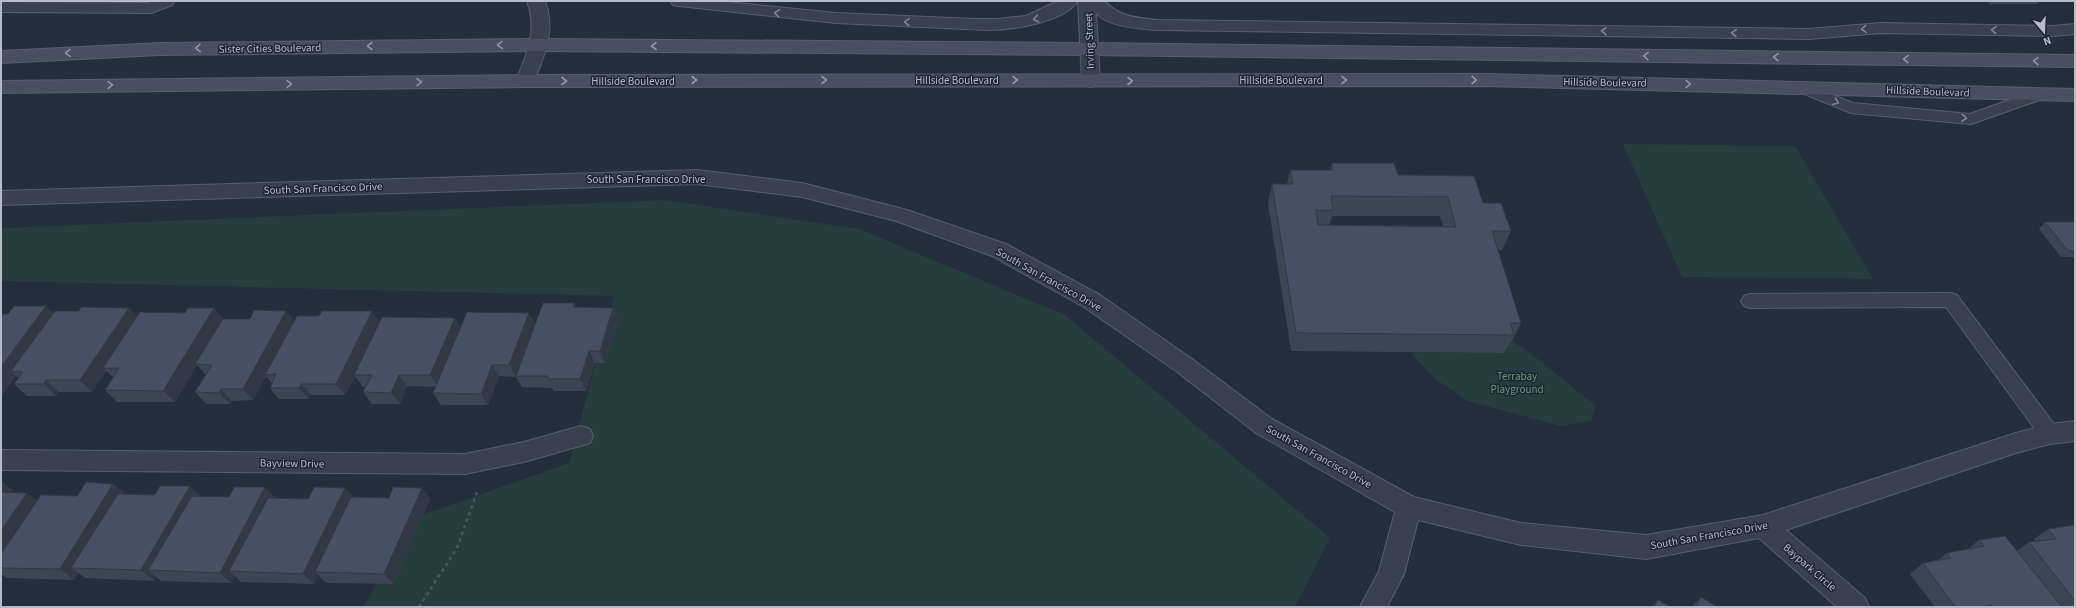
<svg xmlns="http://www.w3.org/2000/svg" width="2076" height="608" font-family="'Source Sans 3',sans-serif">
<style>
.green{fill:#263c3f}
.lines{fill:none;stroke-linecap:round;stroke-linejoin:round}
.service-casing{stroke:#565f6c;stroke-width:2}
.minor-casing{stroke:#565f6c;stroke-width:2}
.tertiary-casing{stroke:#565f6c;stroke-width:2}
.secondary-casing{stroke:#565f6c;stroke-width:2}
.path{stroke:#44595c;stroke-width:2.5;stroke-dasharray:3.5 3.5;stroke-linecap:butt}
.service{fill:#38414e;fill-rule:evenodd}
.minor{fill:#38414e;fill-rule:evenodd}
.tertiary{fill:#38414e;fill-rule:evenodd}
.secondary{fill:#465061;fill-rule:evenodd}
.wall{fill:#3b4654;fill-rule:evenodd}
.shaded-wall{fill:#303945}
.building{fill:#455162;stroke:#303945;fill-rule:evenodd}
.oneway{stroke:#7c8592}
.oneway2{stroke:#8e96a5}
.labels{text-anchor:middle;stroke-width:3;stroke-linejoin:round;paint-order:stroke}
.street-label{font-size:11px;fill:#b4bcc9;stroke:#1d2633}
.park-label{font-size:11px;fill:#6b9a76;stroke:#1d2633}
</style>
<rect width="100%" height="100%" fill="#242f3e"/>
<path class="green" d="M1623 144 1795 146 1873 279 1682 277Z
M665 200 859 229 1065 315 1330 538 1295 607H363L414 518 569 463 614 296 1 281V228Z
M1501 341H1512L1534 356 1596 406 1591 421 1560 426 1468 401 1434 378 1411 353H1504Z"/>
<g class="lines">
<defs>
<path id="service" d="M1800 82 1853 103 1970 114 2040 89 2045 90 2048 94 2045 98 1971 124 1851 113 1795 90 1792 87 1795 84Z
M1951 293 1957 295 2057 428 2060 434 2057 440 2050 442 2043 440 1946 307 1750 308 1744 306 1741 301 1744 296 1750 294Z"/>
<path id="minor" d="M152 1H175L172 5 151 13 1 12V2L148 3Z
M670 1H718L836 13 975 19H998L1026 16 1058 1H1104C1120 17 1134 17 1156 20L1809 29 1881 23 2053 26 2075 24V34L2053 36 1881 33 1809 39 1156 30C1137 28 1111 28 1096 13L1100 81 1098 85 1091 87 1084 85 1082 81 1078 1C1063 23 1011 30 987 30L836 23 679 6 673 5Z
M697 170 802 183 907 210 1006 244 1100 295 1192 359 1272 419 1414 497 1521 523 1646 535 1763 515 2016 433 2050 424 2075 421V441L2050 444 2016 453 1786 530 1865 598 1869 607H1837L1759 538 1646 559 1521 545 1418 520 1404 574 1387 607H1360L1379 571 1395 512 1256 433 1176 371 1084 307 992 256 896 221 802 197 697 184 1 205V191Z
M581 426 590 429 593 436 590 443 524 462 465 474 1 470V450L465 454 524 442Z"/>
<path id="tertiary" d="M527 1H545C556 30 545 54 534 81L532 85 525 87 518 85 516 81C527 54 538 30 527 1Z"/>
<path id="secondary" d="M539 39 1089 43 2075 55V67L1089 55 539 51 160 55 1 63V51L160 43Z
M1483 74 2075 89V101L1483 86 525 87 1 93V81L525 75Z"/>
</defs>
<use href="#service" class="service-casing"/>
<use href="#minor" class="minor-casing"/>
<use href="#tertiary" class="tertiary-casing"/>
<use href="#secondary" class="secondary-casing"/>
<path class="path" d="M419 607 457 548 477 492"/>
<use href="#service" class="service"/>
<use href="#minor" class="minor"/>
<use href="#tertiary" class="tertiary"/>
<use href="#secondary" class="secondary"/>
</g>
<path class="wall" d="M1819 1H1844V2H1820Z
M1852 1H1875V2H1852Z
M1923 1H1976L1975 2H1924Z
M1987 1H2040L2037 4H1990Z
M1332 163 1398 175 1483 203 1511 231 1502 250H1498L1521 323 1512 341H1511L1504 353 1291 351 1268 203 1272 184H1287L1290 170H1330ZM1332 216H1440L1443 226 1329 225Z
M2045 222H2075V257H2061L2039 229Z
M574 303 577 307 613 308 619 319 605 363H595L586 391H554L552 388 522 387 516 377 499 376 488 405H441L433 393 436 387 407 386 400 404H372L363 392 366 387H363L355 376 345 395H311L309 399H279L270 388 272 383 266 376 253 400 232 401 230 404H206L195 392 206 375 197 365 175 402H117L105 390 113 377 106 371 92 392H59L56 396H27L14 384 19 378 16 376 1 397V314L53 313 137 316 185 313 214 308 223 319 380 323 461 328 535 323Z
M1 481 15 492 14 493 37 500 77 496 113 484 125 494 155 495 190 486 200 496 308 499 345 488 353 497 389 498 422 488 430 499 394 584 326 583 318 575 314 584 241 582 235 576 231 583 161 581 156 577 154 581 85 578 78 573 74 580 7 578 1 574Z
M2075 525V607H1935L1910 574 1923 563 1938 560 1947 553 1968 549 1979 540 2017 551 2029 542 2035 541 2034 539 2048 529Z
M1701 597 1717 607H1692Z
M1658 600 1670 607H1652Z"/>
<path class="shaded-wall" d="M574 303 580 314 573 307Z
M46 306 58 318 11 371 16 376 1 397V367Z
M129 308 140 319 103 368 106 371 92 392 80 380Z
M214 308 224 320 195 364 197 365 175 402 163 391Z
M613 308 619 319 605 363 600 351Z
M286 311 295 322 265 375 266 376 253 400 243 389Z
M372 311 380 323 345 395 336 384Z
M529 313 536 324 516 376V377L509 365Z
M455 318 462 330 438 387 430 375Z
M589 351 595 363 586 391 580 379Z
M492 365 499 376 488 405 481 394Z
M399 375 407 386 400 404 391 393Z
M46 380 59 392 56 396 44 384Z
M301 384 311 395 309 399 299 388Z
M221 389 232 401 230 404 219 393Z
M1 481 15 492 7 503 1 498Z
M113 484 126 495 71 568 78 573 74 580 60 569Z
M190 486 202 497 148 570 156 577 154 581 141 570Z
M265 487 276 498 229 571 235 576 231 583 220 573Z
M345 488 354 498 315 572 318 575 314 584 303 574Z
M422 488 430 499 394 584 384 574Z
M27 493 41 504 1 564V531Z"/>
<path class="building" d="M1332 163H1394L1398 175 1474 176 1483 203H1501L1511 231H1492L1521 323H1510L1514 335 1296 333 1272 184H1293L1290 170H1333ZM1331 196 1448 197 1456 227 1318 225 1316 210H1333Z
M2045 222H2075V251H2068Z
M543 303H574L573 307 613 308 600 351H589L580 379H548V376H516Z
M14 306H46L1 367V314H8Z
M81 307 129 308 80 380H46L44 384H14L23 372 11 371 55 311H79Z
M188 308H214L163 391 105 390 119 368H103L140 312 185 313Z
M254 310 286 311 243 389H221L219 393 195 392 212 365 195 364 223 319H250Z
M322 311H372L336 384H301L299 388H270L276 374 265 375 297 316H319Z
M467 312 529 313 509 365H492L481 394 433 393Z
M382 317 455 318 430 375H399L391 393 363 392 372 375H354Z
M86 482 113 484 60 569 1 568V554L41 495 77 496Z
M160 486H190L141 570 71 568 118 494 155 495Z
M234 487H265L220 573 148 570 192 496 229 497Z
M314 487 345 488 303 574 229 571 268 498 308 499Z
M393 487 422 488 384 574 315 572 351 497 389 498Z
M1 492 27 493 1 531Z
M2075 525V601L2029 542 2056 539 2048 529Z
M2005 536 2062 607H1992L1991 605 1981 607H1955L1923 563 1951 558 1947 553 1984 546 1979 540Z
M1701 597 1717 607H1696Z
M1658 600 1670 607H1654Z"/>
<defs><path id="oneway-chevron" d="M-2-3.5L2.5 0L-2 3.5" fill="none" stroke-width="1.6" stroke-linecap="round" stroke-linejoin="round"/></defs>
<g class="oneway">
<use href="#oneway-chevron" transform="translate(777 13) rotate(-173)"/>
<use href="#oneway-chevron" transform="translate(1036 19) rotate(167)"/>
<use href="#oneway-chevron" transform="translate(907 22) rotate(-178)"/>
<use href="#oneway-chevron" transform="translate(1864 29) rotate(175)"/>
<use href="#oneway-chevron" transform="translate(1994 30) rotate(-179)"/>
<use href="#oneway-chevron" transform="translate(1604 31) rotate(-179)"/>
<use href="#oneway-chevron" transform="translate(1734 33) rotate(-179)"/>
<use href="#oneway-chevron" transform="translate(1836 102) rotate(23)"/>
<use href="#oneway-chevron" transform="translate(1964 118) rotate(5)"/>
</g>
<g class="oneway2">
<use href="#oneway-chevron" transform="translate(500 45) rotate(179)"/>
<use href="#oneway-chevron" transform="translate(370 46) rotate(179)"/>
<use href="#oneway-chevron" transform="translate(654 46) rotate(-180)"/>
<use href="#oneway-chevron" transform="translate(198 48) rotate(179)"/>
<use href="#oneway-chevron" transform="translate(68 53) rotate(177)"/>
<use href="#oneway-chevron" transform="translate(1646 56) rotate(-179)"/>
<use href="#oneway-chevron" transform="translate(1776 57) rotate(-179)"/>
<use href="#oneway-chevron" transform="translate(1906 59) rotate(-179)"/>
<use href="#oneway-chevron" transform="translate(2036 61) rotate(-179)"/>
<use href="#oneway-chevron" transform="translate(694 80)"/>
<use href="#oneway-chevron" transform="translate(824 80)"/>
<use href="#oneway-chevron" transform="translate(1015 80)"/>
<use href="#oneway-chevron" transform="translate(1344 80)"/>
<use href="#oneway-chevron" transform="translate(1474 80)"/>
<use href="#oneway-chevron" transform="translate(564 81)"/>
<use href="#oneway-chevron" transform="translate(1130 81)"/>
<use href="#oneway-chevron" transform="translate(419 82) rotate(-1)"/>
<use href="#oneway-chevron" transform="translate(289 84) rotate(-1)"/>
<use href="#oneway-chevron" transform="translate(1688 84) rotate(1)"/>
<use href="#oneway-chevron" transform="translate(110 85) rotate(-1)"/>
</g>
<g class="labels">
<g class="street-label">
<text transform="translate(1089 41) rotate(-92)" y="4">Irving Street</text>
<text transform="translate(270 48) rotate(-1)" y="4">Sister Cities Boulevard</text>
<text x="957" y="84">Hillside Boulevard</text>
<text x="1281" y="84">Hillside Boulevard</text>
<text x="633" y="85">Hillside Boulevard</text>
<text transform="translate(1605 82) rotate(1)" y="4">Hillside Boulevard</text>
<text transform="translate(1928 91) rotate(2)" y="4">Hillside Boulevard</text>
<text x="646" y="183">South San Francisco Drive</text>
<text transform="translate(323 188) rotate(-2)" y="4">South San Francisco Drive</text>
<text transform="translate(1049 279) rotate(29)" y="4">South San Francisco Drive</text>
<text transform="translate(1319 456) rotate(29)" y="4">South San Francisco Drive</text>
<text transform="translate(292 463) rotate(1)" y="4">Bayview Drive</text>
<text transform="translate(1709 535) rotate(-10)" y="4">South San Francisco Drive</text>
<text transform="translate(1810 567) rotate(41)" y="4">Baypark Circle</text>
</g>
<g class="park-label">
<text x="1517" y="380">Terrabay<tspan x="1517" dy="13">Playground</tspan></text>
</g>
</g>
<rect width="2076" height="608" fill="none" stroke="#b4bcc9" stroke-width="4"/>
<g transform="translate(2044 32) rotate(161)" stroke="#1d2633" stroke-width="3" paint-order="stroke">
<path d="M0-3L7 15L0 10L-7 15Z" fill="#b4bcc9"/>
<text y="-6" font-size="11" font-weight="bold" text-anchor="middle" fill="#b4bcc9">N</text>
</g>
</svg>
